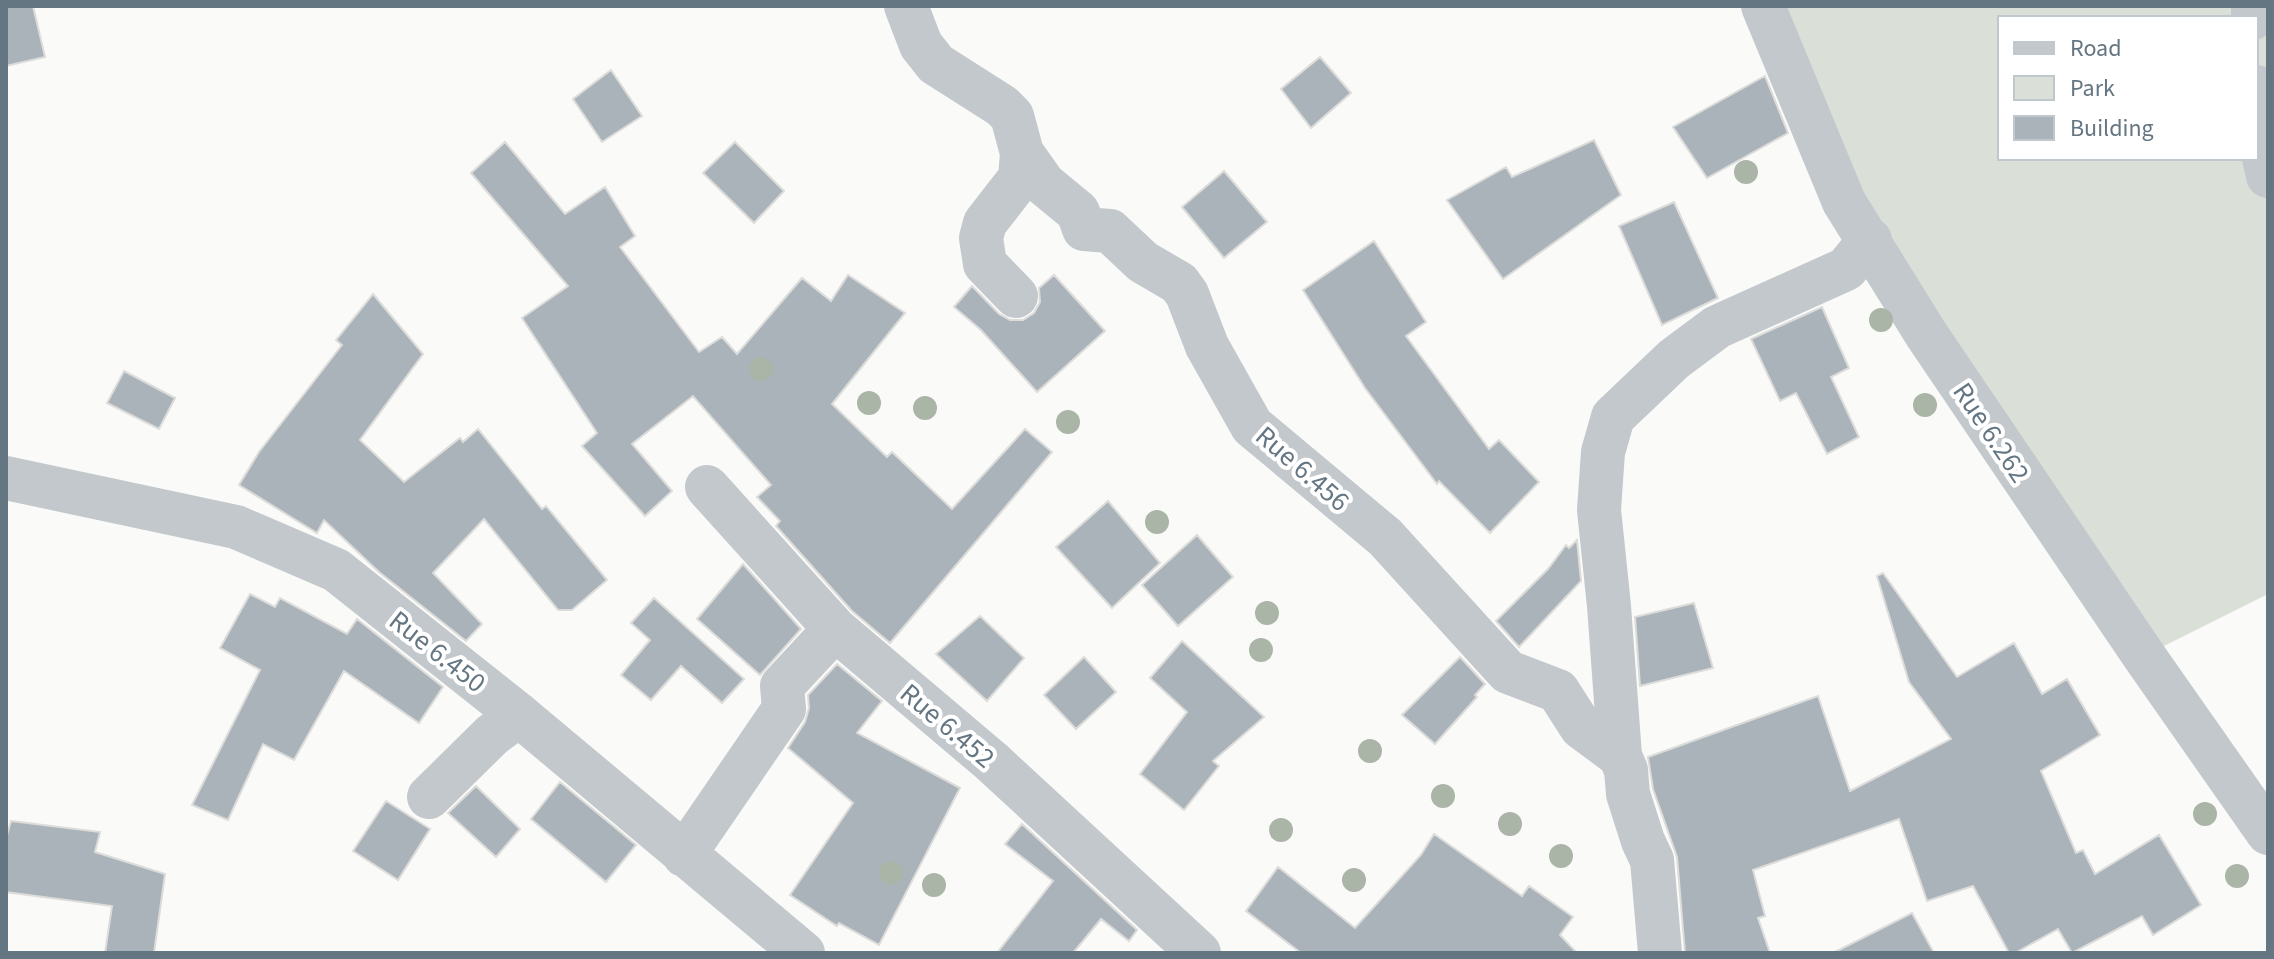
<svg xmlns="http://www.w3.org/2000/svg" width="2274" height="959" font-family="'Source Sans 3',sans-serif">
<style>
.green{fill:#dadfd7;fill-rule:evenodd}
.building{fill:#aab3b9;stroke:#dcdcda;stroke-width:2}
.lines{fill:none;stroke-linecap:round;stroke-linejoin:round}
.minor{stroke:#c3c8cc;stroke-width:44}
.tertiary{stroke:#c3c8cc;stroke-width:44}
.tree{fill:#aab4a7}
.labels{text-anchor:middle;stroke-width:8;stroke-linejoin:round;paint-order:stroke}
.street-label{font-size:28px;fill:#657683;stroke:#fff}
</style>
<rect width="100%" height="100%" fill="#fafaf8"/>
<path class="green" d="M1763 6H2268V594L2144 656 1926 334ZM2000 18H2256V158H2000Z"/>
<path class="building" d="M6 6H33L45 57 6 66Z
M1320 57 1351 93 1311 128 1281 89Z
M611 70 642 116 602 142 573 99Z
M1765 76 1788 133 1707 178 1673 127Z
M1594 140 1621 195 1503 279 1447 200 1506 167 1512 177Z
M505 142 565 214 605 187 635 236 620 247 699 352 722 337 737 354 802 278 831 301 848 275 905 313 832 404 887 457 892 452 952 509 1025 429 1052 452 890 643 852 611 776 526 780 521 757 497 771 485 693 396 632 444 672 491 645 516 582 446 597 433 522 318 568 286 471 173Z
M735 142 784 191 754 223 703 173Z
M1224 171 1267 222 1224 258 1182 207Z
M1674 202 1718 298 1662 325 1619 226Z
M1374 241 1426 322 1406 336 1489 449 1499 440 1539 482 1490 533 1439 481 1437 484 1365 388 1303 290Z
M1054 275 1105 331 1037 392 981 330 954 307 972 286 999 314 1010 320H1023L1034 313 1040 302 1039 288Z
M373 294 423 354 360 440 404 482 460 438 463 442 478 429 542 509 546 506 607 580 572 610H558L484 519 433 573 482 624 466 641 379 572 324 520 317 533 239 485 259 452 342 345 336 340Z
M1822 307 1849 368 1831 377 1859 437 1827 454 1796 393 1780 401 1751 339Z
M124 371 175 398 159 429 107 403Z
M1108 501 1160 563 1112 608 1056 547Z
M1197 535 1233 577 1178 626 1142 585Z
M1577 540 1581 581 1519 647 1496 621 1548 569 1566 545 1569 548Z
M743 564 801 629 760 675 697 619Z
M1883 573 1957 677 2014 643 2042 694 2067 679 2100 735 2041 771 2076 853 2083 850 2095 874 2159 835 2201 905 2153 935 2142 916 2072 953 2058 929 2015 953H2009L1973 886 1927 901 1899 819 1753 870 1765 916 1758 918 1770 953H1685L1677 857 1653 789 1648 757 1818 696 1850 791 1951 739 1909 682 1877 576Z
M250 594 275 607 280 598 347 634 357 619 443 687 419 723 344 671 294 760 263 744 228 820 192 805 260 670 220 648Z
M654 598 744 679 722 703 681 666 651 700 621 675 650 640 631 623Z
M1694 603 1713 668 1640 686 1635 617Z
M980 616 1024 658 987 701 936 654Z
M1182 641 1264 717 1213 761 1219 766 1184 810 1140 774 1187 712 1150 678Z
M1084 657 1116 692 1076 729 1044 695Z
M1460 657 1485 684 1475 695 1477 697 1435 744 1402 715Z
M837 664 882 701 857 733 960 788 879 945 839 923 837 926 790 895 853 803 788 748 805 722 809 708 808 695Z
M560 782 636 845 606 882 531 819Z
M476 786 520 829 496 857 448 813Z
M386 801 430 829 398 880 353 851Z
M11 821 100 832 95 852 165 874 154 953H105L112 906 6 892V839Z
M1022 824 1137 930 1129 941 1101 919 1073 953H997L1053 881 1005 844Z
M1434 834 1522 896 1529 886 1573 917 1560 935 1577 953H1301L1246 911 1278 867 1355 928 1421 855Z
M1912 913 1934 953H1833Z"/>
<g class="lines">
<path class="minor" d="M906 6 921 45 936 64 1002 106 1012 116 1022 153 1044 184 1078 212 1084 229 1110 231 1143 262 1179 283 1187 294 1207 346 1252 426 1385 537 1508 672 1558 691 1581 727 1620 756 1626 770 1628 794 1643 841 1652 860 1660 953
M2253 18V6
M2256 87 2261 145 2268 176
M1016 296 985 264 981 238 985 223 1020 178 1022 153
M6 478 236 527 336 570 519 715 803 953
M707 487 835 629 991 761 1199 953
M1620 756 1609 606 1599 510 1603 452 1613 417 1674 359 1717 327 1846 269 1870 240
M429 797 492 735 519 715
M684 855 784 709 782 686 835 629"/>
<path class="tertiary" d="M1763 6 1844 202 1926 334 2144 656 2268 833"/>
</g>
<g class="tree">
<circle cx="1746" cy="172" r="12"/>
<circle cx="1881" cy="320" r="12"/>
<circle cx="761" cy="369" r="12"/>
<circle cx="869" cy="403" r="12"/>
<circle cx="1925" cy="405" r="12"/>
<circle cx="925" cy="408" r="12"/>
<circle cx="1068" cy="422" r="12"/>
<circle cx="1157" cy="522" r="12"/>
<circle cx="1267" cy="613" r="12"/>
<circle cx="1261" cy="650" r="12"/>
<circle cx="1370" cy="751" r="12"/>
<circle cx="1443" cy="796" r="12"/>
<circle cx="2205" cy="814" r="12"/>
<circle cx="1510" cy="824" r="12"/>
<circle cx="1281" cy="830" r="12"/>
<circle cx="1561" cy="856" r="12"/>
<circle cx="891" cy="873" r="12"/>
<circle cx="2237" cy="876" r="12"/>
<circle cx="1354" cy="880" r="12"/>
<circle cx="934" cy="885" r="12"/>
</g>
<g class="labels">
<g class="street-label">
<text transform="translate(1992 432) rotate(56)" y="10">Rue 6.262</text>
<text transform="translate(1303 468) rotate(41)" y="10">Rue 6.456</text>
<text transform="translate(438 651) rotate(38)" y="10">Rue 6.450</text>
<text transform="translate(948 725) rotate(40)" y="10">Rue 6.452</text>
</g>
</g>
<rect width="2274" height="959" fill="none" stroke="#657683" stroke-width="16"/>
<rect x="1998" y="16" width="260" height="144" fill="#ffffff" stroke="#c1c8cd" stroke-width="2"/>
<rect x="2014" y="42" width="40" height="12" fill="#c3c8cc" stroke="#c1c8cd" stroke-width="2"/>
<text x="2070" y="56" font-size="24" fill="#657683">Road</text>
<rect x="2014" y="76" width="40" height="24" fill="#dadfd7" stroke="#c1c8cd" stroke-width="2"/>
<text x="2070" y="96" font-size="24" fill="#657683">Park</text>
<rect x="2014" y="116" width="40" height="24" fill="#aab3b9" stroke="#c1c8cd" stroke-width="2"/>
<text x="2070" y="136" font-size="24" fill="#657683">Building</text>
</svg>
